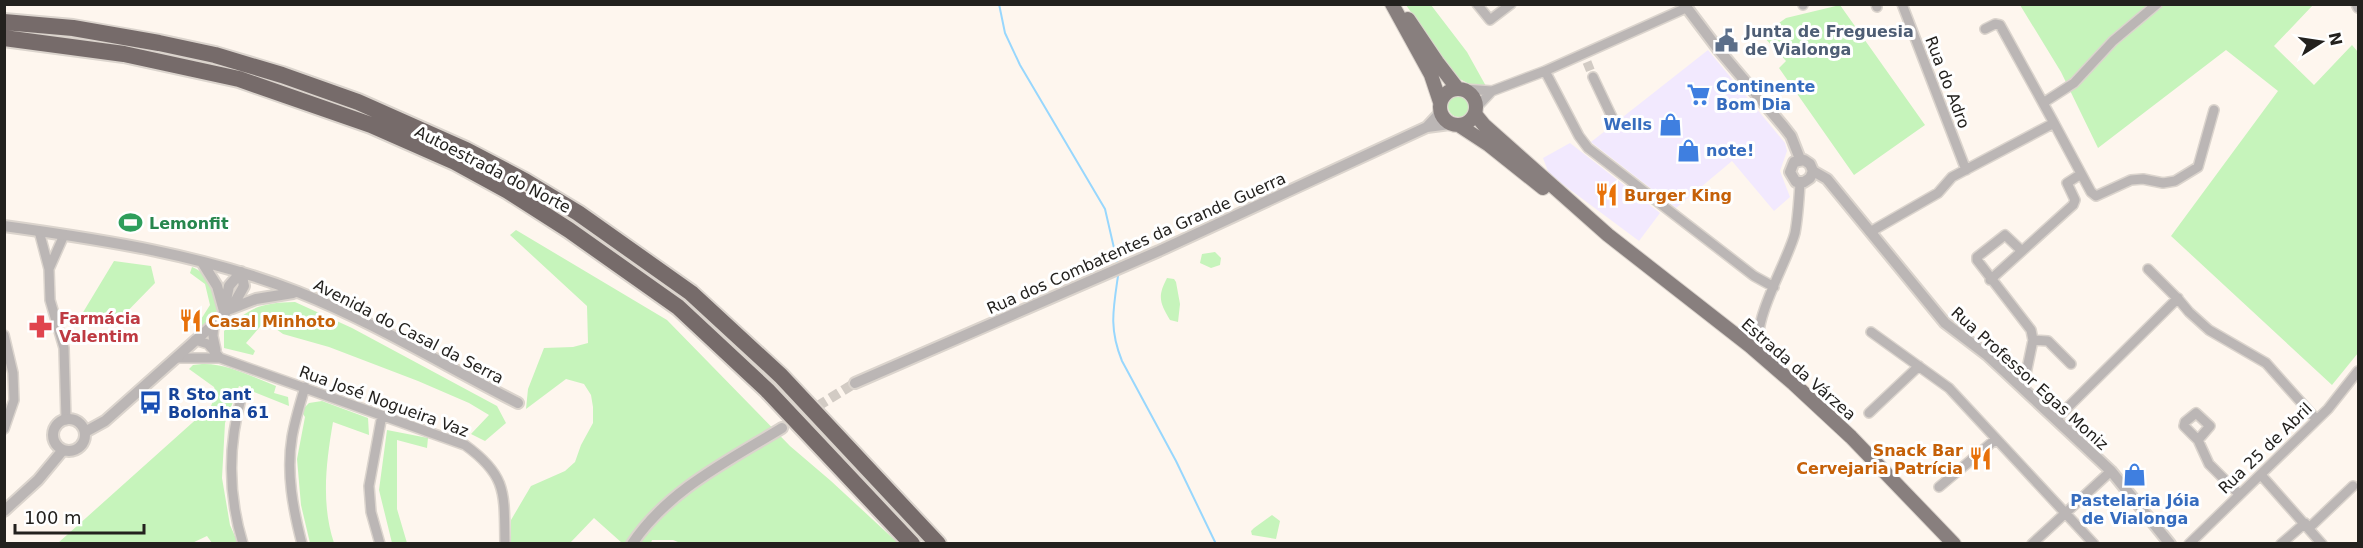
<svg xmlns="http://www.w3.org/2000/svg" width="2363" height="548" font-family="'DejaVu Sans',sans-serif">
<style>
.commercial{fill:#f2e9fe}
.green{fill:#c6f4bb}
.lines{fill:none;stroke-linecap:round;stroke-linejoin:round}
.stream{stroke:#98d7fd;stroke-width:2}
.minor-tunnel{stroke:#d2cbc4;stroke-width:9;stroke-dasharray:9 4.5;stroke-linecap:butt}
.tertiary-tunnel{stroke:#d2cbc4;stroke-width:10;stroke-dasharray:10 5;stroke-linecap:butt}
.minor-casing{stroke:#dbd4cd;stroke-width:12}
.tertiary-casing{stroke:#dbd4cd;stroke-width:14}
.primary-casing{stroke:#dbd4cd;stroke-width:16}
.motorway-casing{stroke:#dbd4cd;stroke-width:20}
.minor{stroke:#bbb6b5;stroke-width:9}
.tertiary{stroke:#bbb6b5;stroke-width:10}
.primary{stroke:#887f7e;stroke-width:14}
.motorway{stroke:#766b6a;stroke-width:16}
.labels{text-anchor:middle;stroke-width:6;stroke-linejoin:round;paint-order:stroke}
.service-label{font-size:16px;font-weight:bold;fill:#4e5e75;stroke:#fff;text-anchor:start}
.street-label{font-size:16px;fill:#23211e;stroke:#fff}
.shop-label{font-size:16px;font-weight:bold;fill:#366cbe;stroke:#fff;text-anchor:start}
.food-label{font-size:16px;font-weight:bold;fill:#c56008;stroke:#fff;text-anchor:start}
.leisure-label{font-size:16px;font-weight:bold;fill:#27864d;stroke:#fff;text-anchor:start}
.health-label{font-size:16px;font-weight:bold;fill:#be3a42;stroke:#fff;text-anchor:start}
.transit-label{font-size:16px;font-weight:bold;fill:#164399;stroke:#fff;text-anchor:start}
</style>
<rect width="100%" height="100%" fill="#fef6ee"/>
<path class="commercial" d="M1708 50 1785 143 1787 151 1780 171 1790 197 1774 211 1732 161 1676 208 1591 142Z
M1570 143 1660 213 1639 241 1549 174 1543 158Z"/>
<path class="green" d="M1406 5H1431L1467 52 1487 88 1471 85 1456 77Z
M1840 5 1925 125 1854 175 1779 68 1786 61 1762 35 1786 18Z
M2020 5H2313L2274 46 2314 85 2352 45 2358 52V353L2332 385 2171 236 2278 91 2226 50 2098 148 2061 72Z
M1448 106a11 11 0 1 1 22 0a11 11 0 1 1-22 0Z
M516 230 667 320 790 446 831 481 898 543 683 544 673 540H652L651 543H622L594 518 570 543H511V520L531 486 565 471 575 462 581 445 593 423V407L591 395 584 384 566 379 526 409 528 389 544 348 573 347 588 343 587 306 510 235Z
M1215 252 1221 258 1220 265 1211 268 1200 263 1202 254Z
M114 261 151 266 155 283 114 325 82 314Z
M192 267C211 275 221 294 216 315 214 320 208 326 205 330L198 324 210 305 205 284 190 273Z
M1167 278 1174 279 1176 282 1180 304 1178 322 1170 320C1160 303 1157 297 1167 278Z
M295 302 352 328 497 406 506 423 485 441 471 434 489 415 469 403 418 381 329 347 283 334 265 321 246 343 255 351 253 355 224 348V331C250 307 260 303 295 302Z
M202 364C227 363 252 377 276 386L274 393 288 397 289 406 239 386 225 423 222 478 230 525 238 543H212L207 536 190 544 58 543 211 406 216 393 214 387 189 369 193 365Z
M322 401 368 418 369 435 333 422C326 463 321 504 334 543H310L301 505 297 459 305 417 301 411 309 403Z
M387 430 428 438 427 448 397 440V509L407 543H392L379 490Z
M1272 515 1280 521 1276 539 1252 535 1251 531 1254 528Z"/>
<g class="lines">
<path class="stream" d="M999 4 1005 33 1020 65 1105 209 1117 261
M1118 276C1113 310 1109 329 1122 361L1176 461 1216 544"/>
<path class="minor-tunnel" d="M1587 62 1593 77"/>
<path class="tertiary-tunnel" d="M792 422 855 383"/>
<defs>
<path id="minor" d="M1477 4 1490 20 1511 4
M1803 4V5
M1876 4 1877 7
M1902 4 1966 170
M2356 4 2358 8
M1985 29 1995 24 2000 25 2043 103
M1545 71 1579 136 1588 148 1754 276 1774 287
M1593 77 1612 117
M1464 89 1492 91 1545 71 1686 8
M1476 108 1492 91
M2054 123 2091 192 2096 196 2131 180 2143 179 2163 183 2175 181 2198 167 2214 110
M39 231 49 269 50 300 64 348 66 420
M1870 232 1938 193 1952 177 2054 123 2043 103 2074 83 2113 41 2157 4
M2022 251 2005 235 1977 257V260L2031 330 2033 340 2023 388
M49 269 64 235
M2148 269 2179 300 2189 312 2209 330 2266 363 2316 419
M1990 280 2073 205 2075 200 2067 183 2081 174
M214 324 213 336 216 350
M1871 332 1949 388 2094 544
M4 335 13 373 14 400 4 429
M195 340 208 344 220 358
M2033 340 2048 341 2071 364
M1762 355C1746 328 1787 264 1795 233 1798 217 1799 200 1800 183
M177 358H220L465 445C508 476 504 494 505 544
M242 395C228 444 228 495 243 544
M1869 413 1919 366
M2056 419 2178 298
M2198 440 2210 426 2196 413 2185 422 2184 426 2198 440 2209 464 2239 494
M2261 475 2322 544
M1939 487 1996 439
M2309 528 2353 486
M302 544C293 509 286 473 292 437 295 420 300 404 305 387
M380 544 371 512 369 486 382 415
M2032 544 2111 471
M2189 544 2328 409 2358 371
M2281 544 2305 523"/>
<path id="tertiary" d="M1684 4 1718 49 1784 127 1791 136 1800 159
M1427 127 1440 113
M1813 171 1810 178 1804 182H1796L1790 172 1794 162 1804 160 1810 164 1813 171 1827 179 1945 323 1987 355 2111 471 2170 544
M4 226C105 240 203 255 298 292 374 322 445 366 518 403
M202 262 217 286 224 311
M225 305 229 286 241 272
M230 309 256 299 293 293
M855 383 1159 251 1427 127 1450 124
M53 435a16 16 0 1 1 32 0a16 16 0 1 1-32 0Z
M85 432 105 421 214 324 235 302 244 286 241 272
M4 511 38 480 63 450
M632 544C668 490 728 461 782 428"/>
<path id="primary" d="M1392 4 1431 75 1440 102
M1408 19 1437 62 1457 88
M1440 107a18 18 0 1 1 36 0a18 18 0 1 1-36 0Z
M1475 114 1484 125 1608 235 1750 346 1794 384 1851 437 1954 544
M1460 126 1489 145 1543 188"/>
<path id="motorway" d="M4 22 73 28 159 43 215 55 282 75 358 102 466 150 525 181 578 213 691 293 781 376 938 544
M4 38 124 54 239 79 371 125 455 162 508 191 569 230 678 307 767 390 912 544"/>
</defs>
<use href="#minor" class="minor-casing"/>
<use href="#tertiary" class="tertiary-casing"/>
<use href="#primary" class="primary-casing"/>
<use href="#motorway" class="motorway-casing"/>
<use href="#minor" class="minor"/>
<use href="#tertiary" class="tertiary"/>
<use href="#primary" class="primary"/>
<use href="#motorway" class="motorway"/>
</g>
<defs>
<symbol id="civic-bare" viewBox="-9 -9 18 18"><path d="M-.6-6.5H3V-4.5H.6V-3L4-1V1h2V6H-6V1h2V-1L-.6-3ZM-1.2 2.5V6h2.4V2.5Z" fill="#5c6f8a" stroke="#fff" stroke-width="2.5" paint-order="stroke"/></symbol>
<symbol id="supermarket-bare" viewBox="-9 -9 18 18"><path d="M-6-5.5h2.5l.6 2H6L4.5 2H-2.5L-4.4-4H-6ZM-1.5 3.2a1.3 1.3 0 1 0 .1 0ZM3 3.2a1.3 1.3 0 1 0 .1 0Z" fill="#3f7fe0" stroke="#fff" stroke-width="2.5" paint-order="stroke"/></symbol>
<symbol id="shop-bare" viewBox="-9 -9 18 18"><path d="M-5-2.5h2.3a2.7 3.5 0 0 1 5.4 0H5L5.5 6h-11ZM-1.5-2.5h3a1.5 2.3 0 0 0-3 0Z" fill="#3f7fe0" stroke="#fff" stroke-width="2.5" paint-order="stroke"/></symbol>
<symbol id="restaurant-bare" viewBox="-9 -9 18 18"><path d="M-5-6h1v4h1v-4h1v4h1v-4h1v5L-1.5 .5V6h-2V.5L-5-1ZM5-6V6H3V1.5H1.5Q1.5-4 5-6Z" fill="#e8710a" stroke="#fff" stroke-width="2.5" paint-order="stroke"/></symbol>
<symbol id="stadium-bare" viewBox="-9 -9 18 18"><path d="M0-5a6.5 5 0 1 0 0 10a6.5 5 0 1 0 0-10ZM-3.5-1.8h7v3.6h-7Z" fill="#2e9e5b" stroke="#fff" stroke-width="2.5" paint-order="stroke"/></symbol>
<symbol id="pharmacy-bare" viewBox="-9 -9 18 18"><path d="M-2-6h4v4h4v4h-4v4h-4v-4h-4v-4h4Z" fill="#e0444e" stroke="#fff" stroke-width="2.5" paint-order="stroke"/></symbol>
<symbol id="bus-bare" viewBox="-9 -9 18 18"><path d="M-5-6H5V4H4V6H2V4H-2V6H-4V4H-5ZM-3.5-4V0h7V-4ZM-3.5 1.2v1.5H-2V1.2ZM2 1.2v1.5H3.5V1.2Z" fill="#1a4fb4" stroke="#fff" stroke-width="2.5" paint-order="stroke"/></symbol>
</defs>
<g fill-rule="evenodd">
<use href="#civic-bare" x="1710" y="24" width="33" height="33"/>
<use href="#supermarket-bare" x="1682" y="78" width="33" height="33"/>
<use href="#shop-bare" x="1654" y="108" width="33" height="33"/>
<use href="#shop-bare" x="1672" y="134" width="33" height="33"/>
<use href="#restaurant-bare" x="1590" y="178" width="33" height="33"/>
<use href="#stadium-bare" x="114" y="206" width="33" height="33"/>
<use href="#restaurant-bare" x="174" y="304" width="33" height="33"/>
<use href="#pharmacy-bare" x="24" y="310" width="33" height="33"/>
<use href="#bus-bare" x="134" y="386" width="33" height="33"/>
<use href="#restaurant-bare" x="1964" y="442" width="33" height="33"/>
<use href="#shop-bare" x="2118" y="458" width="33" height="33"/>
</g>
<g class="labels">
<g class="service-label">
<text x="1745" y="37">Junta de Freguesia<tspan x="1745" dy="18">de Vialonga</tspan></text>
</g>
<g class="street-label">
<text transform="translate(1948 82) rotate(69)" y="6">Rua do Adro</text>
<text transform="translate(493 169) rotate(27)" y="6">Autoestrada do Norte</text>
<text transform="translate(1136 243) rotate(-24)" y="6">Rua dos Combatentes da Grande Guerra</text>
<text transform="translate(409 331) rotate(27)" y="6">Avenida do Casal da Serra</text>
<text transform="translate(1799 369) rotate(41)" y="6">Estrada da Várzea</text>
<text transform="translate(2030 378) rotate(42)" y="6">Rua Professor Egas Moniz</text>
<text transform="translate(384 401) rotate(20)" y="6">Rua José Nogueira Vaz</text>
<text transform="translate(2265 448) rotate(-44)" y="6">Rua 25 de Abril</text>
</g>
<g class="shop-label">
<text x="1716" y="92">Continente<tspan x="1716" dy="18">Bom Dia</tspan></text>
<text x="1652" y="130" text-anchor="end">Wells</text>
<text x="1706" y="156">note!</text>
<text x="2135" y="506" text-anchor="middle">Pastelaria Jóia<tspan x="2135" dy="18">de Vialonga</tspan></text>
</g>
<g class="food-label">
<text x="1624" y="201">Burger King</text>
<text x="208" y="327">Casal Minhoto</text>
<text x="1963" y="456" text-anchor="end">Snack Bar<tspan x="1963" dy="18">Cervejaria Patrícia</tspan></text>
</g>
<g class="leisure-label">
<text x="149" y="229">Lemonfit</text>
</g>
<g class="health-label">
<text x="59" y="324">Farmácia<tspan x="59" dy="18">Valentim</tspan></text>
</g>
<g class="transit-label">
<text x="168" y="400">R Sto ant<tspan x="168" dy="18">Bolonha 61</tspan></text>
</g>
</g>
<rect width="2363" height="548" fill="none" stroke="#23211e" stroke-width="12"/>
<g transform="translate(2321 42) rotate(78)" stroke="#ffffff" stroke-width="4.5" paint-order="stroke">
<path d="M0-4.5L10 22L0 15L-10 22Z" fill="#23211e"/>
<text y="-9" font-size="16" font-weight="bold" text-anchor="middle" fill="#23211e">N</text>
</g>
<path d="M15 524v9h129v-9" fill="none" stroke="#23211e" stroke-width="3"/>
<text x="24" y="524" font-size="18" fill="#23211e" stroke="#ffffff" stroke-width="4.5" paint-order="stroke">100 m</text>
</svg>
